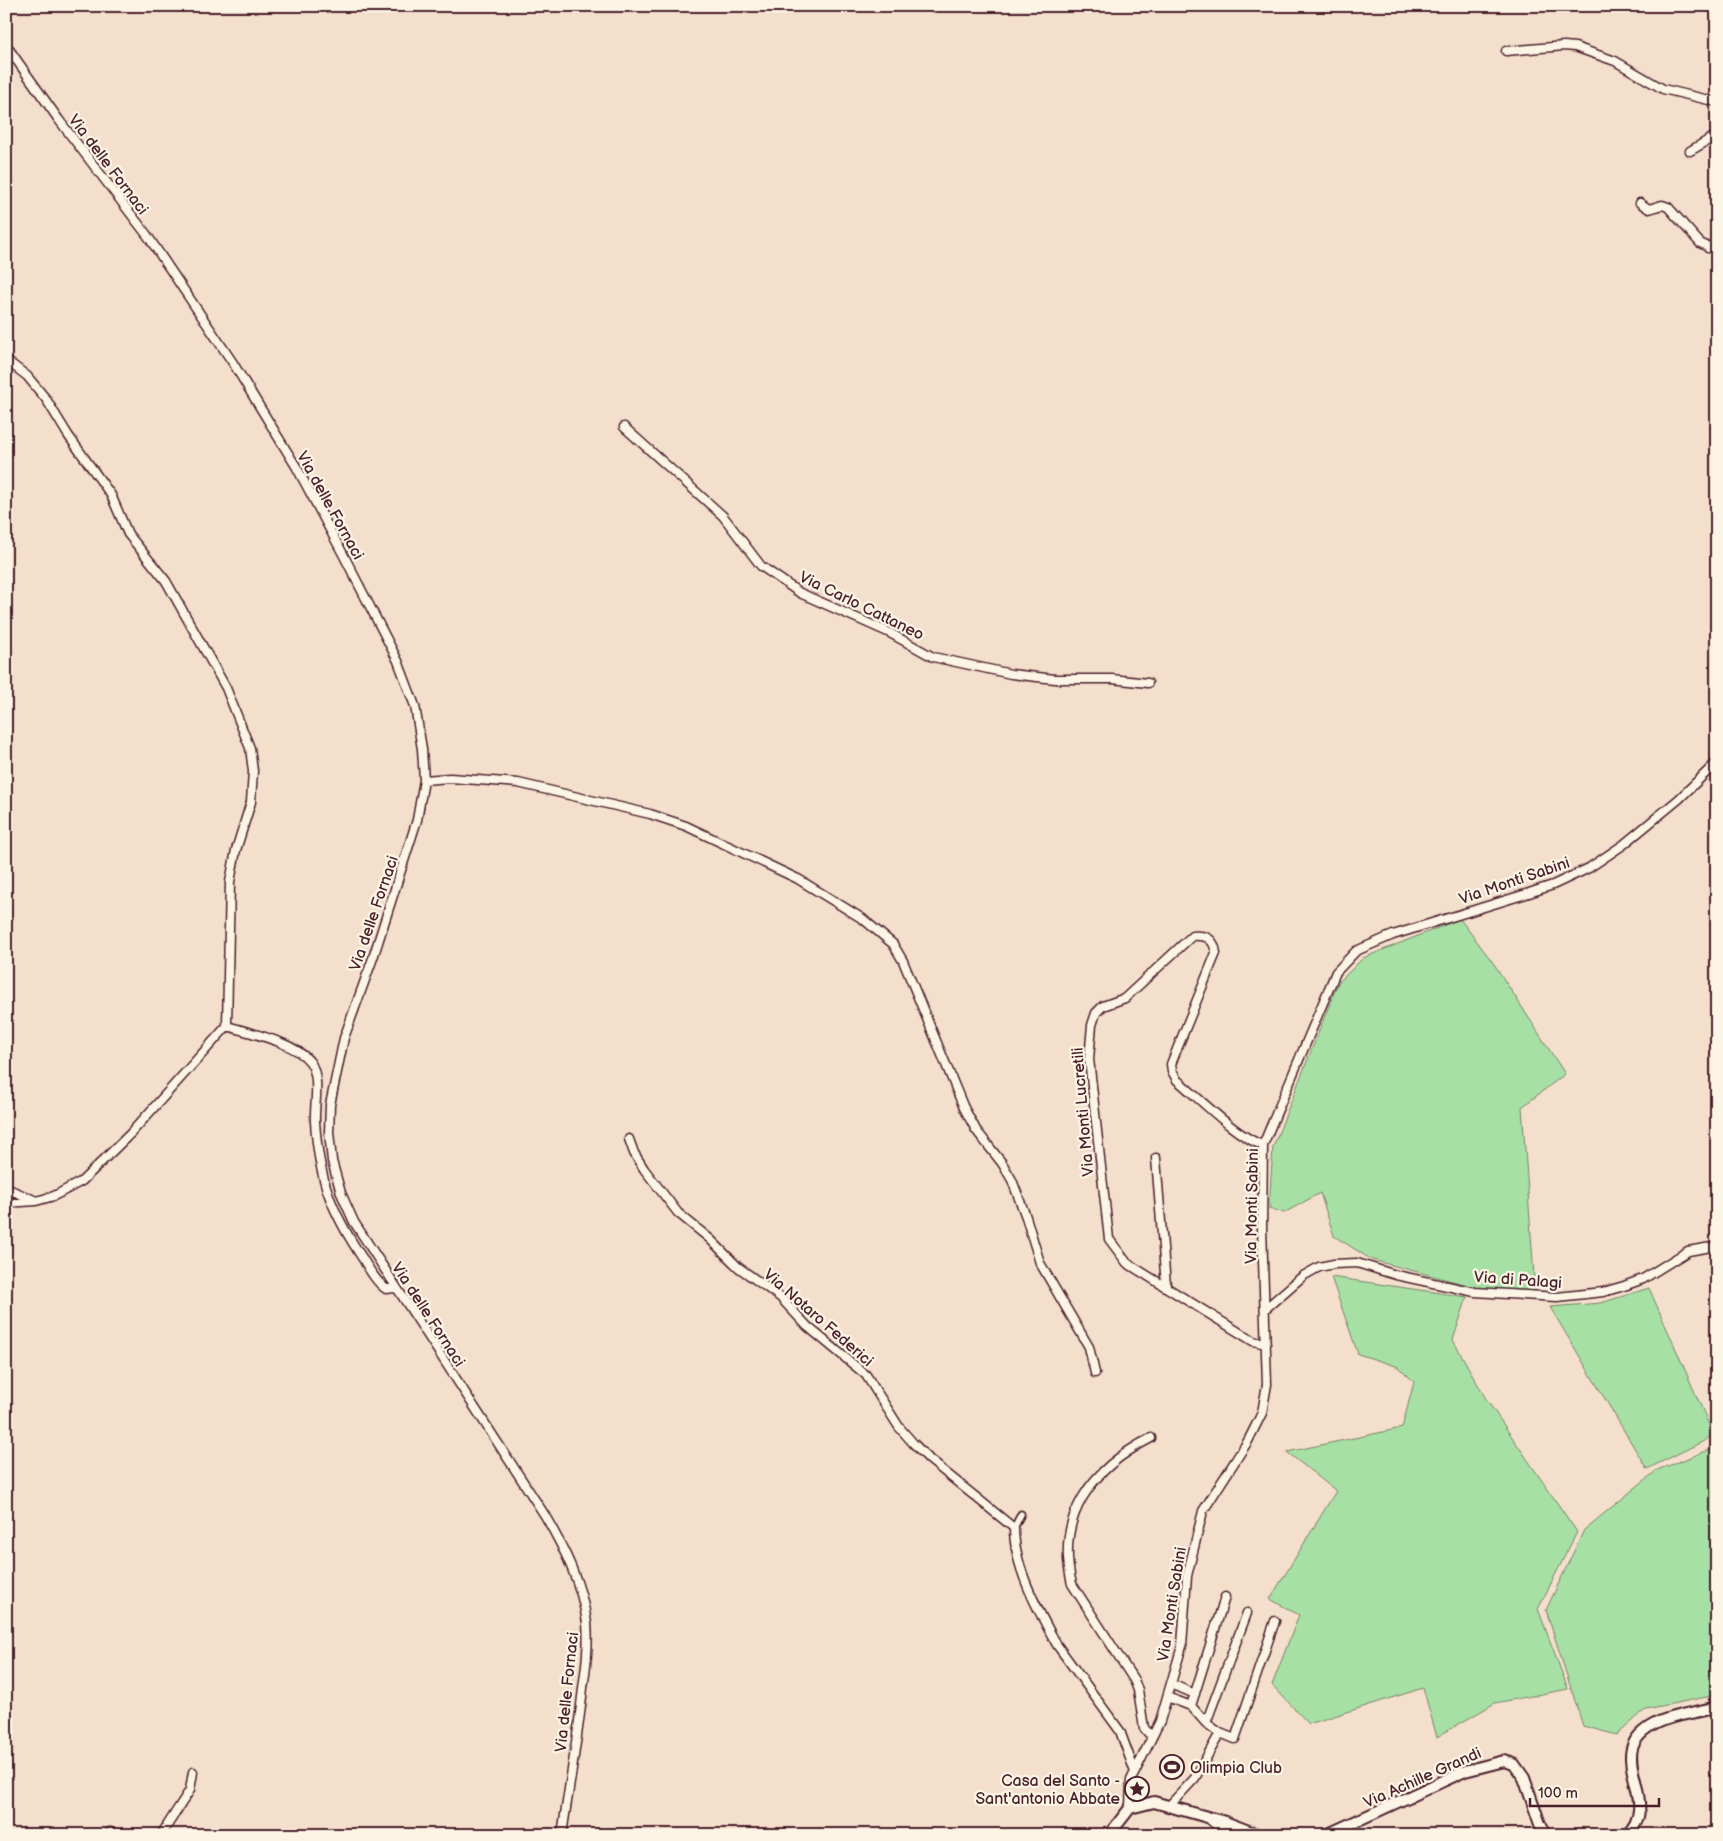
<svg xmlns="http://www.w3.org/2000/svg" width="1723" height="1841" font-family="'Balsamiq Sans',sans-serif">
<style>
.green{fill:#a7e0a4;stroke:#788068}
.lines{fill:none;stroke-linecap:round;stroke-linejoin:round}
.pedestrian-casing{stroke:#4a1f2b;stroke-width:9}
.minor-casing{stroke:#4a1f2b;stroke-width:11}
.secondary-casing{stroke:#4a1f2b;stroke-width:14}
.pedestrian{stroke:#fcf5e5;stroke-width:5.5}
.minor{stroke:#fcf5e5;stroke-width:8}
.secondary{stroke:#fcf5e5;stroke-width:10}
.labels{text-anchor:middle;stroke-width:4.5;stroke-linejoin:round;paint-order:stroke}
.street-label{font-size:16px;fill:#4a1f2b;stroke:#fcf5e5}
.poi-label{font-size:16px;fill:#4a1f2b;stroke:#fcf5e5;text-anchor:start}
</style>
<rect width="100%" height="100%" fill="#f3dfcc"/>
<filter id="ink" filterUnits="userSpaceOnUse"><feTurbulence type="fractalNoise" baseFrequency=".02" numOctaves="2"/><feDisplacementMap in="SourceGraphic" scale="10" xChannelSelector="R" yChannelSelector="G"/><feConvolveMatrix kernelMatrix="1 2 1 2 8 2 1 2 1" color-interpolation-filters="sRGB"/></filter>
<g filter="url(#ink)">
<path class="green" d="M1460 919 1494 964 1565 1074 1522 1107 1535 1291 1479 1288 1372 1260 1334 1236 1320 1193 1284 1213 1269 1208 1273 1147 1338 983 1363 958Z
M1331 1277 1467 1297 1453 1340 1486 1399 1577 1532 1538 1609 1568 1689 1495 1703 1437 1737 1423 1688 1309 1724 1272 1685 1299 1615 1270 1599 1336 1491 1287 1452 1402 1428 1414 1382 1399 1367 1358 1354Z
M1649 1288 1714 1436 1647 1469 1550 1307 1601 1303Z
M1717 1447V1695L1646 1709 1617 1735 1583 1726 1546 1610 1584 1530 1657 1470Z"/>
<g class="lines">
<defs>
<path id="pedestrian" d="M1014 1528 1021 1514"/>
<path id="minor" d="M6 45 59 120 147 235 233 363 297 468 344 556 398 661 415 706 422 749 424 780 417 820 373 958 344 1038 330 1105 329 1132 332 1161 341 1193 354 1222 544 1514C564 1548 582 1584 587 1623 589 1645 586 1667 583 1688 578 1737 569 1786 562 1835
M1506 51 1564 46 1575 47 1615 61 1663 89 1717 102
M1690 151 1717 135
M1640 203 1649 209 1662 205 1668 207 1700 243 1717 251
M1708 248 1717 241
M6 360 27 376 46 399 68 435 111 495 128 534 166 581 226 688 250 748 253 771 251 802 236 850 230 882 227 1026
M624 427 723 516 761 566 800 593 888 632 933 657 1011 674 1055 679H1112L1148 683
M424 780 450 778 518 783 650 814 686 826 798 879 863 919 893 944 903 961 964 1108 976 1130 1002 1163 1012 1180 1026 1217 1040 1263 1089 1347 1095 1373
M629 1139 634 1153 644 1169 678 1213 710 1239 738 1267 780 1297 807 1326 866 1375 899 1427 913 1443 930 1460 1014 1528C1014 1568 1038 1610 1057 1645L1120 1731 1135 1772
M1263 1145C1238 1138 1199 1098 1177 1080L1172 1071 1171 1064 1216 953C1214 938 1206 935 1192 936L1125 998 1103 1006 1096 1013 1092 1025 1089 1059 1109 1239 1127 1263 1253 1341 1266 1344
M1156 1158 1166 1286
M6 1188 34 1200
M6 1203 36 1201 54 1196 82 1181 131 1133 227 1026C250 1033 295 1042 310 1062 321 1077 314 1104 315 1122 319 1180 331 1211 363 1259 369 1269 376 1282 386 1289L395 1288
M1265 1309 1303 1276 1319 1267 1334 1264 1357 1263 1396 1275 1475 1292 1557 1297 1603 1292 1624 1286 1643 1279 1688 1251 1717 1246
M1151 1438C1092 1468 1055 1516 1072 1584L1134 1680 1138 1690 1144 1728 1152 1737
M1247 1613 1206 1723 1220 1733 1235 1739 1275 1621
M1171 1684 1195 1694
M1167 1697 1191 1706
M1206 1723 1191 1706 1225 1597
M1169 1806 1195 1778 1220 1733
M1130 1808 1131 1780 1160 1721 1182 1646 1187 1576 1203 1511 1248 1441 1262 1413 1267 1384 1262 1228 1263 1145 1336 972 1356 951 1393 935 1526 894 1553 885 1589 868 1623 845 1679 799 1717 762
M1208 1818 1227 1835
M110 1832 112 1835
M161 1835 190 1790 193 1772"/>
<path id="secondary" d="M1109 1835 1130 1808 1154 1802 1225 1822 1259 1835
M1326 1835 1465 1771 1504 1761 1514 1764 1524 1778 1540 1824 1546 1835
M1627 1835C1665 1797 1597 1752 1657 1723 1675 1714 1697 1713 1717 1707"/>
</defs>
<use href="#pedestrian" class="pedestrian-casing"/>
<use href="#minor" class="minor-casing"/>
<use href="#secondary" class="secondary-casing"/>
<use href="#pedestrian" class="pedestrian"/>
<use href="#minor" class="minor"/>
<use href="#secondary" class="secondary"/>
</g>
</g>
<defs>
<symbol id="stadium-ring" viewBox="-11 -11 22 22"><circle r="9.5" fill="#fcf5e5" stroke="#4a1f2b" stroke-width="1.5"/><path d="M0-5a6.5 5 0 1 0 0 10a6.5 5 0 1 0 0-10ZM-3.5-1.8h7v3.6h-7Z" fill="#4a1f2b"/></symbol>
<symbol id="sight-ring" viewBox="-11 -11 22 22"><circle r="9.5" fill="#fcf5e5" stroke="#4a1f2b" stroke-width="1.5"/><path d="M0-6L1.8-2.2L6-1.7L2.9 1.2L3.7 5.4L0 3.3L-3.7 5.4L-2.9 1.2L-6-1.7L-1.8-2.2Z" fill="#4a1f2b"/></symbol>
</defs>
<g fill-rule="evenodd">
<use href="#stadium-ring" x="1158" y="1753" width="28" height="28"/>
<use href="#sight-ring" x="1123" y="1775" width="28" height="28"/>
</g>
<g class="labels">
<g class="street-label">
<text transform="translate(109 164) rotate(53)" y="6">Via delle Fornaci</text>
<text transform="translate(331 505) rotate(61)" y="6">Via delle Fornaci</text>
<text transform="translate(862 605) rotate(26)" y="6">Via Carlo Cattaneo</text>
<text transform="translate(1514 880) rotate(-19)" y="6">Via Monti Sabini</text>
<text transform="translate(373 913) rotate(-71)" y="6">Via delle Fornaci</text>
<text transform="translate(1082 1112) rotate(-95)" y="6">Via Monti Lucretili</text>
<text transform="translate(1251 1206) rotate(-89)" y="6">Via Monti Sabini</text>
<text transform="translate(1518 1279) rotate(4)" y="6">Via di Palagi</text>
<text transform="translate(429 1314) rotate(57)" y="6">Via delle Fornaci</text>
<text transform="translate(819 1317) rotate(41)" y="6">Via Notaro Federici</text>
<text transform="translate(1171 1604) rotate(-81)" y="6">Via Monti Sabini</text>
<text transform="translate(566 1692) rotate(-84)" y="6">Via delle Fornaci</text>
<text transform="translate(1422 1777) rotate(-24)" y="6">Via Achille Grandi</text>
</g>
<g class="poi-label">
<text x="1190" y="1773">Olimpia Club</text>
<text x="1120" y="1786" text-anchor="end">Casa del Santo -<tspan x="1120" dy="18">Sant'antonio Abbate</tspan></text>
</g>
</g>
<rect width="1723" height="1841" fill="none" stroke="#fcf5e5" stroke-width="25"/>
<rect x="12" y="12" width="1698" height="1816" fill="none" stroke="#4a1f2b" stroke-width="2" filter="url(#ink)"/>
<path d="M1530 1798v8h129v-8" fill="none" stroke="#4a1f2b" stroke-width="2.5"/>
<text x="1538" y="1798" font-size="15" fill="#4a1f2b" stroke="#fcf5e5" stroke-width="4" paint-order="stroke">100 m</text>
</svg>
